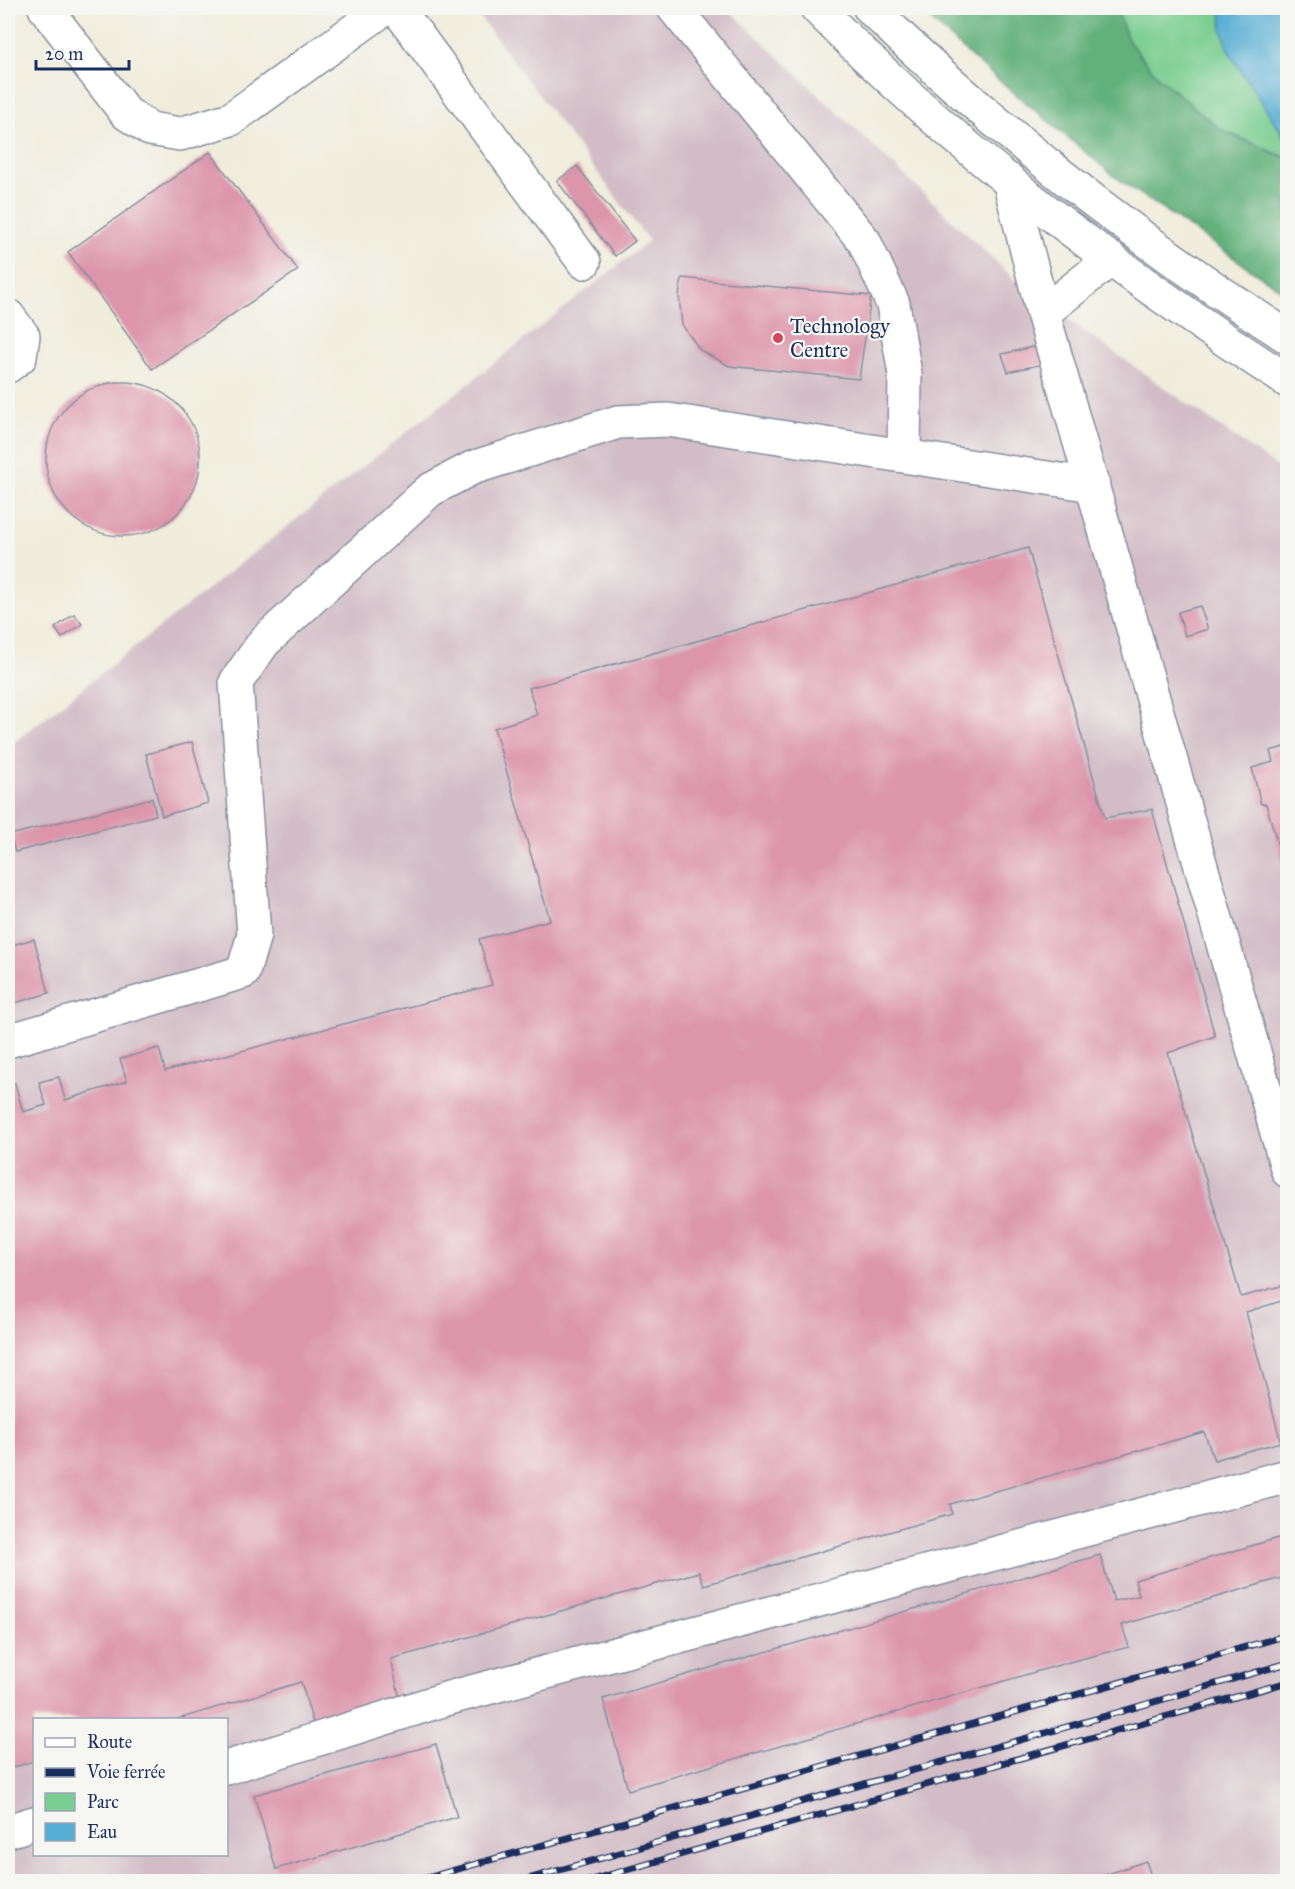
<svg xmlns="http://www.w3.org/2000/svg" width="1295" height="1889" font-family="'IM FELL Great Primer',serif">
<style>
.industrial{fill:#d2bdc6;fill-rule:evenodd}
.green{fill:#79cd90;stroke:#4a7e77;stroke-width:1.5}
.forest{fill:#62b07a;stroke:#3e706c;stroke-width:1.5}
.water{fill:#57aed4;stroke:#396e99;stroke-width:1.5}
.building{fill:#dc95ab}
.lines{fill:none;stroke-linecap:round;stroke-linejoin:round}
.minor-casing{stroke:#868e9d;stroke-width:36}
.major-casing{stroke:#868e9d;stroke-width:36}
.minor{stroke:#fff;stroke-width:33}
.major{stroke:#fff;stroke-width:33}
.rail-casing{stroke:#1b2f5e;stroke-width:7}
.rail{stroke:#f6f6f2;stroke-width:4.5;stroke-dasharray:14;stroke-linecap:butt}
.poi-dot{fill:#d1495b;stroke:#f6f6f2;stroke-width:2}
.labels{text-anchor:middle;stroke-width:4.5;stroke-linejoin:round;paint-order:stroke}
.poi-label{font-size:21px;fill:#1b2f5e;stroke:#f6f6f2;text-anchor:start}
</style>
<rect width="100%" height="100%" fill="#f6f6f2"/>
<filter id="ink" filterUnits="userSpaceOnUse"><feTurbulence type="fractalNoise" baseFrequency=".0167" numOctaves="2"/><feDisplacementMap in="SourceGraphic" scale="12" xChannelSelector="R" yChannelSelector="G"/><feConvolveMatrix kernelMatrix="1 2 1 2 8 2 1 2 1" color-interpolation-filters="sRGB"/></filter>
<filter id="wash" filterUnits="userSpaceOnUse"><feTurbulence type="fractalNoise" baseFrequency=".008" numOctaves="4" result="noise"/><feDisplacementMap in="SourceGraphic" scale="24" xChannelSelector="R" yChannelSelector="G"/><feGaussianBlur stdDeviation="1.35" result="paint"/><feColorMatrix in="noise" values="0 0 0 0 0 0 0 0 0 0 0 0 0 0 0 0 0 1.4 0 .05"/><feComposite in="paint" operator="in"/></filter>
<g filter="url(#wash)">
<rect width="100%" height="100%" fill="#f0eddc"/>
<path class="industrial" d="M473 8H727L1027 291 1287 474V1881L8 1882V747L649 241ZM34 1720H226V1854H34Z"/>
<path class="green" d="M1119 8H1287V158L1221 130 1158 77 1129 42 1118 14Z"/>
<path class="forest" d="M918 8H1119L1118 14 1129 42 1158 77 1221 130 1287 158V294L1114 176 976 61Z"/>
<path class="water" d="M1221 8H1279L1287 40V141L1230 54 1222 29Z"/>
<g id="blocks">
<path class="building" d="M210 152 298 270 152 369 68 252Z
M577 166 635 241 615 256 557 181Z
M682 278 871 296 859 379 729 366 700 350 682 325 679 296Z
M1041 345 1047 363 1008 372 1002 354Z
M46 459a77 77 0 1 1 154 0a77 77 0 1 1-154 0Z
M1028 548 1105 818 1152 809 1215 1036 1168 1053 1241 1297 1288 1284V1299L1246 1312 1281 1442 1214 1460 1204 1432 950 1504 952 1514 704 1585 699 1572 391 1659 402 1708 316 1733 301 1682 175 1720H34V1761L8 1769V1085L15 1083 23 1112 46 1105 39 1082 59 1077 65 1100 127 1081 120 1059 159 1048 165 1071 492 985 479 939 550 920 494 728 537 715 529 688Z
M1200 606 1208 629 1185 636 1178 612Z
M74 614 82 624 62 638 55 628Z
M192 742 208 803 162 816 146 754Z
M1288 746V875L1287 876 1266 804H1261L1252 768 1273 762 1270 751Z
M152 798 156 815 15 852 10 835Z
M34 939 49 993 15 1003 8 977V946Z
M1288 1535V1576L1122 1625 1129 1647 1073 1661 628 1790 603 1699 1100 1555 1114 1601 1139 1596 1135 1580Z
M436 1744 457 1817 276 1869 254 1795Z
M1146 1861 1153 1882H1087V1881Z"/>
</g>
</g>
<g filter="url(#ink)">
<use href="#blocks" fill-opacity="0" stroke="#868e9d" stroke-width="1.5"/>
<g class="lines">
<defs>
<path id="minor" d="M45 8 126 113 150 129 180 134 231 119 385 8
M397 8 584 262
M674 8 864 241 893 304 905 374 904 456
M1009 180 1043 313 1111 259
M1043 313 1288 1171
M8 316 23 336 20 357 8 366
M8 1041 243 972 254 935 236 682 264 642 430 490 472 468 618 422 668 420 1093 485
M226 1768 449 1698 1288 1476
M8 1831 34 1823"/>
<path id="major" d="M817 8C957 151 1120 273 1288 381
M870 8C997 131 1138 241 1288 337"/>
</defs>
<use href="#minor" class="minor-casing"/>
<use href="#major" class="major-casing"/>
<use href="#minor" class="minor"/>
<use href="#major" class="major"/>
<defs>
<path id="rail" d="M412 1882 1288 1635
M517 1882 1109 1715 1288 1663
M584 1882 1288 1682"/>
</defs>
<use href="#rail" class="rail-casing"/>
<use href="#rail" class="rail"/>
</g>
</g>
<circle class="poi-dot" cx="778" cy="338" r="6"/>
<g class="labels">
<g class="poi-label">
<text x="790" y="333">Technology<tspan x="790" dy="24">Centre</tspan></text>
</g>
</g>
<rect width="1295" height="1889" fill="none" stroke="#f6f6f2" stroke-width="30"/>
<rect x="33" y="1718" width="195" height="138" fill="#f6f6f2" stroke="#9ea6b7" stroke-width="1.5"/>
<rect x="45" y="1738" width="30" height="9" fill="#ffffff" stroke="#9ea6b7" stroke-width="1.5"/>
<text x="87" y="1748" font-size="18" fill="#1b2f5e">Route</text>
<rect x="45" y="1768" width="30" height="9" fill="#1b2f5e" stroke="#9ea6b7" stroke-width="1.5"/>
<text x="87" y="1778" font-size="18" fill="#1b2f5e">Voie ferrée</text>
<rect x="45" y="1793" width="30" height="18" fill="#79cd90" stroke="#9ea6b7" stroke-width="1.5"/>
<text x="87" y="1808" font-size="18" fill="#1b2f5e">Parc</text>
<rect x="45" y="1823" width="30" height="18" fill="#57aed4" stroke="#9ea6b7" stroke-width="1.5"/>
<text x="87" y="1838" font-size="18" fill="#1b2f5e">Eau</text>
<path d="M36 60v9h93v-9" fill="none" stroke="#1b2f5e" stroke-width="3"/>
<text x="45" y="60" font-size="18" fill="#1b2f5e" stroke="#f6f6f2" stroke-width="4.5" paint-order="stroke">20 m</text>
</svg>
